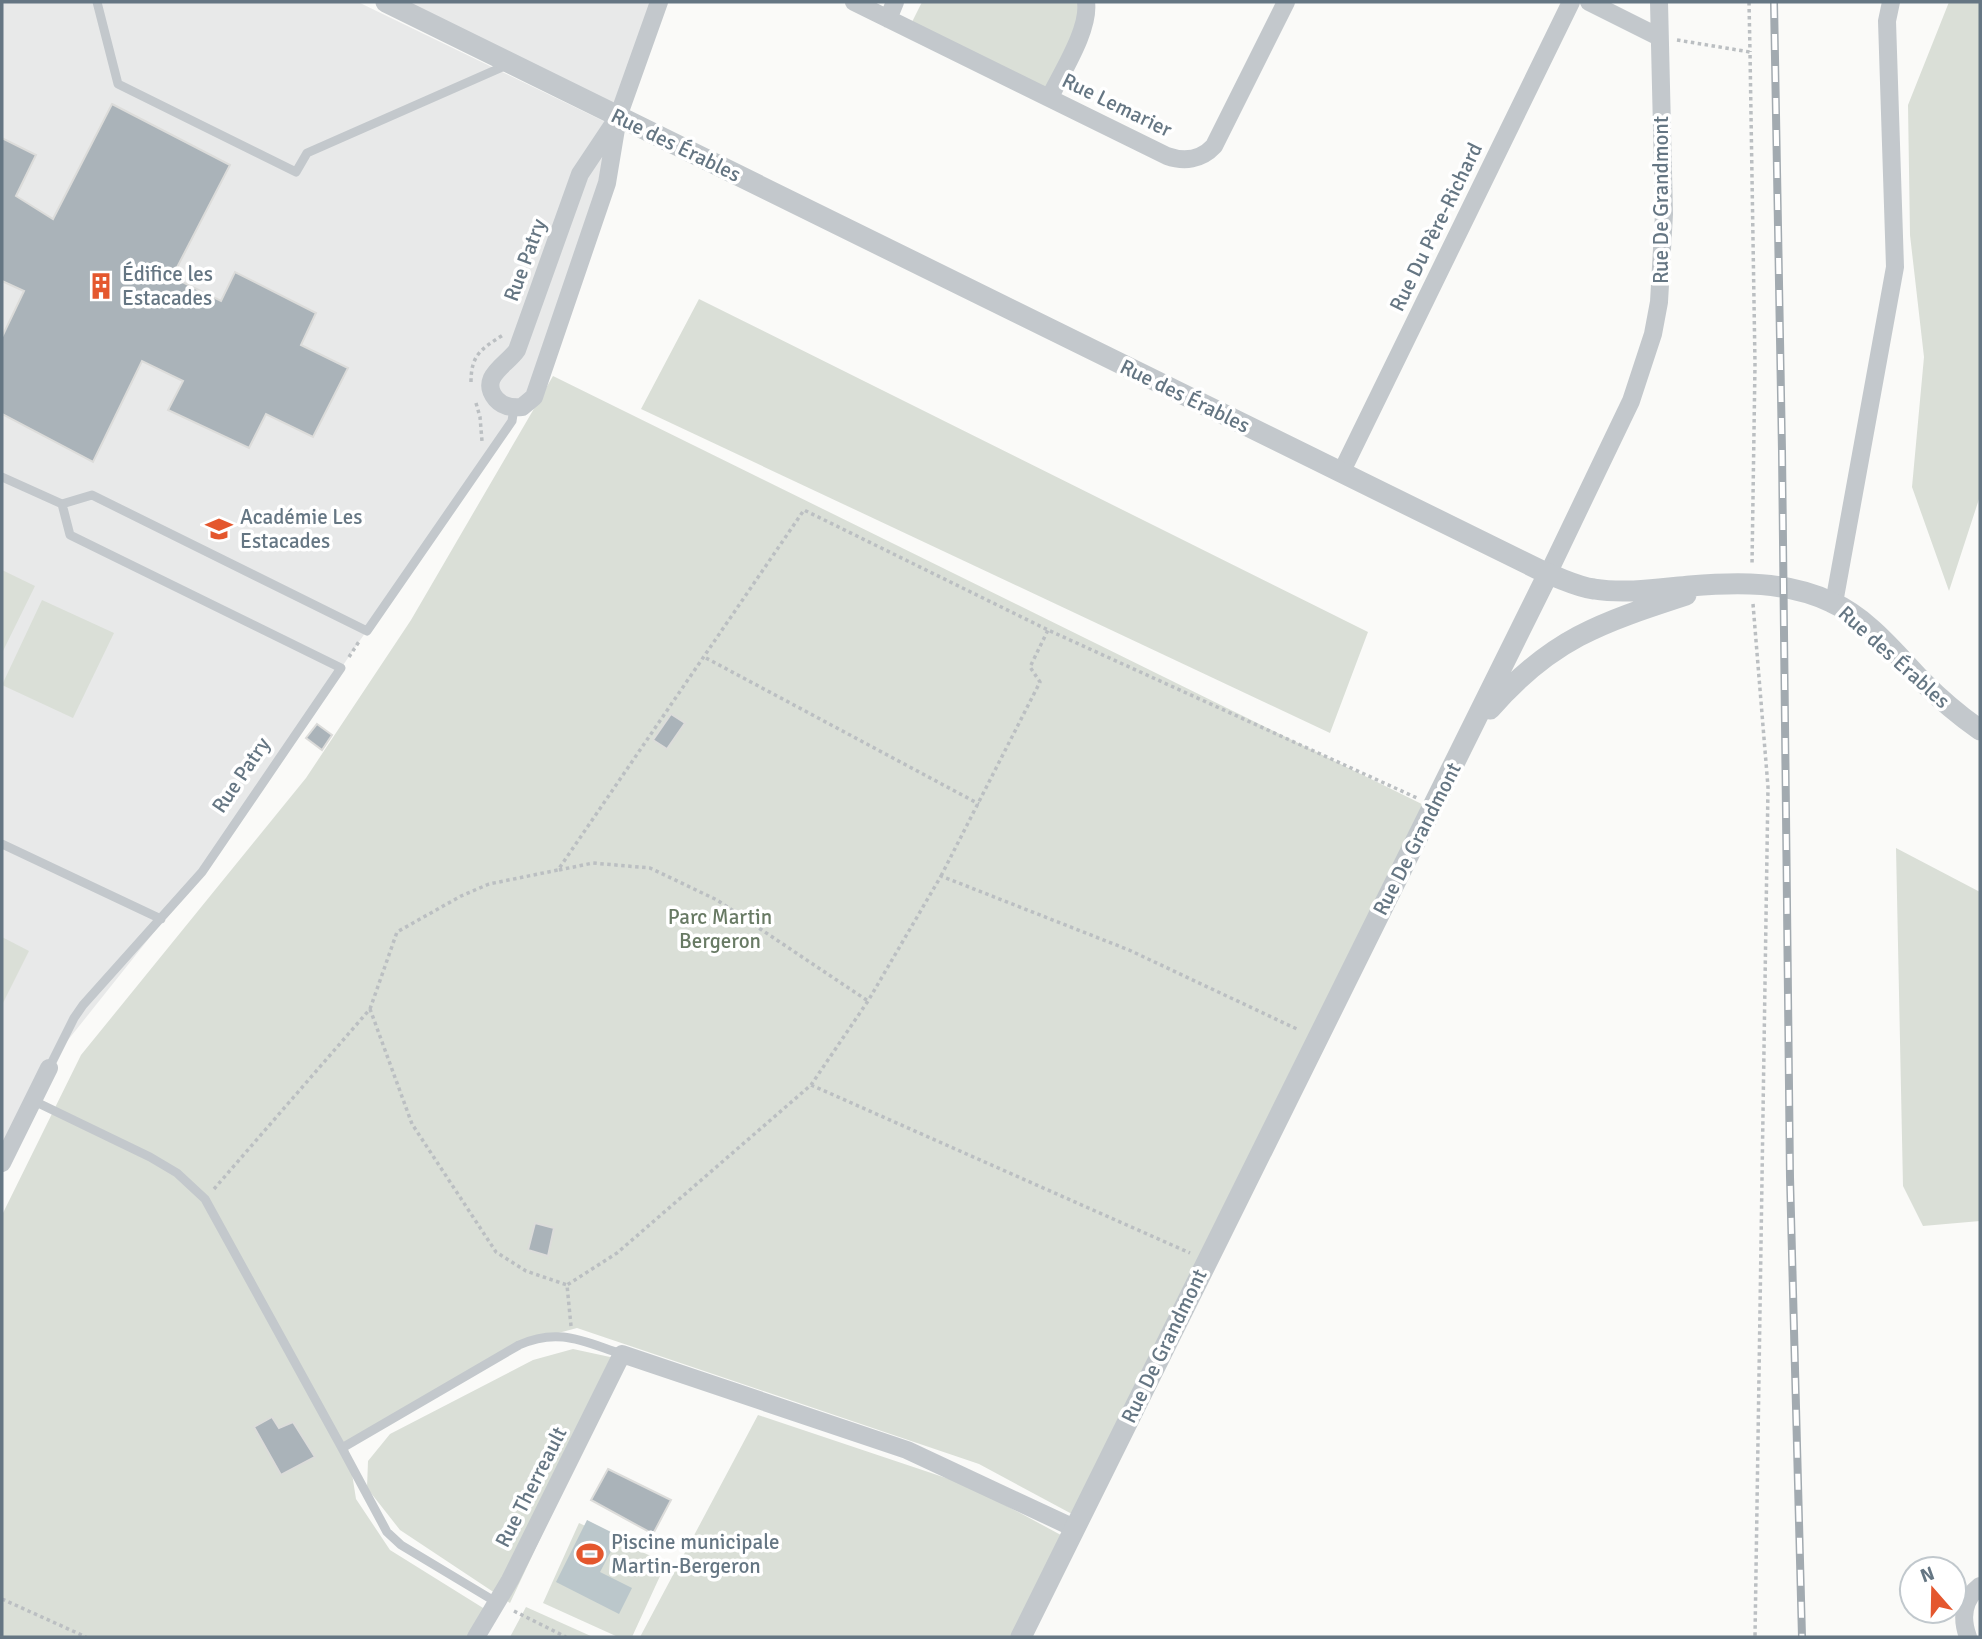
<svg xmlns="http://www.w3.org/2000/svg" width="1982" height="1639" font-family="Signika,sans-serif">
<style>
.built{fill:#e8e9e9}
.green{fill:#dadfd7}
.water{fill:#bbc7cb}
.building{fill:#aab3b9;stroke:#dcdcda;stroke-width:2}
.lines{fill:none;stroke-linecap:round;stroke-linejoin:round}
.path{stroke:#bbbfc2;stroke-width:3.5;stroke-dasharray:3.5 3.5;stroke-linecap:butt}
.service{stroke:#c3c8cc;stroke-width:9}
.minor{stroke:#c3c8cc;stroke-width:18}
.tertiary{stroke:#c3c8cc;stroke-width:21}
.rail-casing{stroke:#a2aab0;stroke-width:8}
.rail{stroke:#fff;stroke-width:5;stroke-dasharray:16;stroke-linecap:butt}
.labels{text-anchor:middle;stroke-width:7;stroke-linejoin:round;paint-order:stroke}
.street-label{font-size:21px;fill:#657683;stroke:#fff}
.poi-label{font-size:21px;fill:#657683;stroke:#fff;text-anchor:start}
.park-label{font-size:21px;fill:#687a64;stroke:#fff}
</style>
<rect width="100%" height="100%" fill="#fafaf8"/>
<path class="built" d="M2 2H358L620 129 524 400 202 872 64 1045 2 1169Z
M380 2H661L621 119Z"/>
<path class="green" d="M922 2H1085L1051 97 910 26Z
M1949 2H1980V496L1949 591 1912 487 1924 357 1910 235 1908 105Z
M699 299 1368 632 1330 733 641 409Z
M553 376 1440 813 1085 1521 979 1464 577 1328 532 1340 348 1448 356 1499 390 1550 496 1616 485 1637H2V1215L81 1055 306 778 411 620Z
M2 570 35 586 2 653Z
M42 600 114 633 73 718 2 685Z
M1896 848 1980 892V1221L1923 1226 1903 1186Z
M2 937 29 951 2 1005Z
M573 1349 624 1360 510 1603 400 1530 367 1488 368 1461 390 1434 533 1360Z
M758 1415 970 1486 1072 1541 1024 1637H640Z
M579 1523 666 1563 632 1637H618L543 1603Z
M526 1607 593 1637H510Z"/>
<path class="water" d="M587 1520 619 1536 600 1572 632 1588 619 1614 556 1582Z"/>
<path class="building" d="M112 104 230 165 172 277 221 301 235 272 316 313 301 345 348 368 313 437 266 414 249 448 168 410 183 381 142 361 93 462 2 414V337L24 291 2 281V138L36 155 16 196 53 219Z
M671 714 685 723 667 749 653 740Z
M317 724 332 735 322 750 306 738Z
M535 1223 554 1228 548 1256 528 1250Z
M272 1417 279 1428 293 1422 315 1457 281 1475 254 1427Z
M608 1469 671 1500 653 1534 591 1500Z"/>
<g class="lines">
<path class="path" d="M1749 2 1750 52
M1677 40 1750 52 1755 364 1752 565
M471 382C471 355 481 349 503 335
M476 403 480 417 482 441
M1753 604 1768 787 1755 1637
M349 657 360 640
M706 658 979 804
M559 870 593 863 650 868 717 900 868 1001
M941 876 1040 682 1030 667 1048 630
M370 1009 397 932 461 896 489 884 558 870 804 510 1048 630 1417 798
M811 1085 1190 1253
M214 1189 370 1009 412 1124 496 1252 526 1271 567 1285
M571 1326 567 1285 617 1253 811 1085 868 1001 941 876 1129 950 1299 1030
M2 1599 86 1637
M514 1611 566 1637"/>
<path class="service" d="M97 2 118 84 296 172 307 153 509 64
M2 477 62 504 92 495 367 631 512 421 514 408
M2 844 161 919
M49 1068 74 1018 83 1005 202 872 341 668 70 535 62 504
M34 1101 150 1157 177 1173 205 1199 342 1448
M496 1602 401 1545 387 1532 342 1448 519 1345C559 1327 584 1342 622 1354"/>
<path class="minor" d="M854 2 1167 156C1184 162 1201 160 1214 146L1286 2
M1589 2 1659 37
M888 19 895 2
M1050 97C1062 72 1090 29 1086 2
M618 117 580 174 517 350C507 365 478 377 496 399 503 407 512 408 522 407L534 397 607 183 618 117 659 2
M1341 473 1571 2
M1548 574 1631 401 1653 334 1659 302 1664 214 1659 2
M1834 603 1895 267 1887 21 1891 2
M2 1163 49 1068
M476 1637 510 1580 622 1354 907 1450 1074 1528
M1968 1637C1961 1618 1963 1599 1980 1586"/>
<path class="tertiary" d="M386 2 1548 574C1563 579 1578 587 1594 589 1625 594 1658 589 1690 586 1738 582 1786 581 1831 602 1868 618 1896 654 1923 682 1941 700 1960 716 1980 730
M1490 709C1551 639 1600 623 1686 595
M1021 1637 1548 574"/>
<defs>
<path id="rail" d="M1774 2 1782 451 1790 1177 1802 1637"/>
</defs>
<use href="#rail" class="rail-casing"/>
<use href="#rail" class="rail"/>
</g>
<defs>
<symbol id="building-bare" viewBox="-9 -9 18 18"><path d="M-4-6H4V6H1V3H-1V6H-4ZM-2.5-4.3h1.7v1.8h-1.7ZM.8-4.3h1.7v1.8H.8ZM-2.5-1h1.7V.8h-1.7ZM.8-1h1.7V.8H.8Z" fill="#e4572e" stroke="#fff" stroke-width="2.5" paint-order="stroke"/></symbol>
<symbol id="school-bare" viewBox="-9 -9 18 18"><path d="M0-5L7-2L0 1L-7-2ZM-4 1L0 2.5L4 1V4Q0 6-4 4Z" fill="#e4572e" stroke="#fff" stroke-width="2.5" paint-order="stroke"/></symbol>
<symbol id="stadium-bare" viewBox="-9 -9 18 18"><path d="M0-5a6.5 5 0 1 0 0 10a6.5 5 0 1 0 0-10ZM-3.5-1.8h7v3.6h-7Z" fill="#e4572e" stroke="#fff" stroke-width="2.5" paint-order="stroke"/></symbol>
</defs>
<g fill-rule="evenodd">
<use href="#building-bare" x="82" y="267" width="38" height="38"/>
<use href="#school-bare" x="200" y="510" width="38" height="38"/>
<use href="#stadium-bare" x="571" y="1535" width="38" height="38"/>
</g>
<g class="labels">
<g class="street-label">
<text transform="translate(1117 105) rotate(26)" y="7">Rue Lemarier</text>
<text transform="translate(676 145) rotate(26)" y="7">Rue des Érables</text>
<text transform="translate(1661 200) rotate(-90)" y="7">Rue De Grandmont</text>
<text transform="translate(1436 227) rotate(-64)" y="7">Rue Du Père-Richard</text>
<text transform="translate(525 260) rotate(-70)" y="7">Rue Patry</text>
<text transform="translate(1185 396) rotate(26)" y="7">Rue des Érables</text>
<text transform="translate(1894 657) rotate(42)" y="7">Rue des Érables</text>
<text transform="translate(241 775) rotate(-56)" y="7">Rue Patry</text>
<text transform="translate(1417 839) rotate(-63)" y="7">Rue De Grandmont</text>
<text transform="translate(1164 1346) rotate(-64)" y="7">Rue De Grandmont</text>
<text transform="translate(531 1487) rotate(-63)" y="7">Rue Therreault</text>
</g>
<g class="poi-label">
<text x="122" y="281">Édifice les<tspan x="122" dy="24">Estacades</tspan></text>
<text x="240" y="524">Académie Les<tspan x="240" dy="24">Estacades</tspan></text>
<text x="611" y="1549">Piscine municipale<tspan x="611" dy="24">Martin-Bergeron</tspan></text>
</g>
<g class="park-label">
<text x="720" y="924">Parc Martin<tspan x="720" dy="24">Bergeron</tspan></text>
</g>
</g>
<rect width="1982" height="1639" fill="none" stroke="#657683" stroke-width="7"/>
<g transform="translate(1933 1590) rotate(340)"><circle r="33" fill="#ffffff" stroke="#c1c8cd" stroke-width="2"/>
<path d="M0-5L12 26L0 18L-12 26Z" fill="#e4572e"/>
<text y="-10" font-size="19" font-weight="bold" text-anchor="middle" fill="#657683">N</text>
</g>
</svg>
